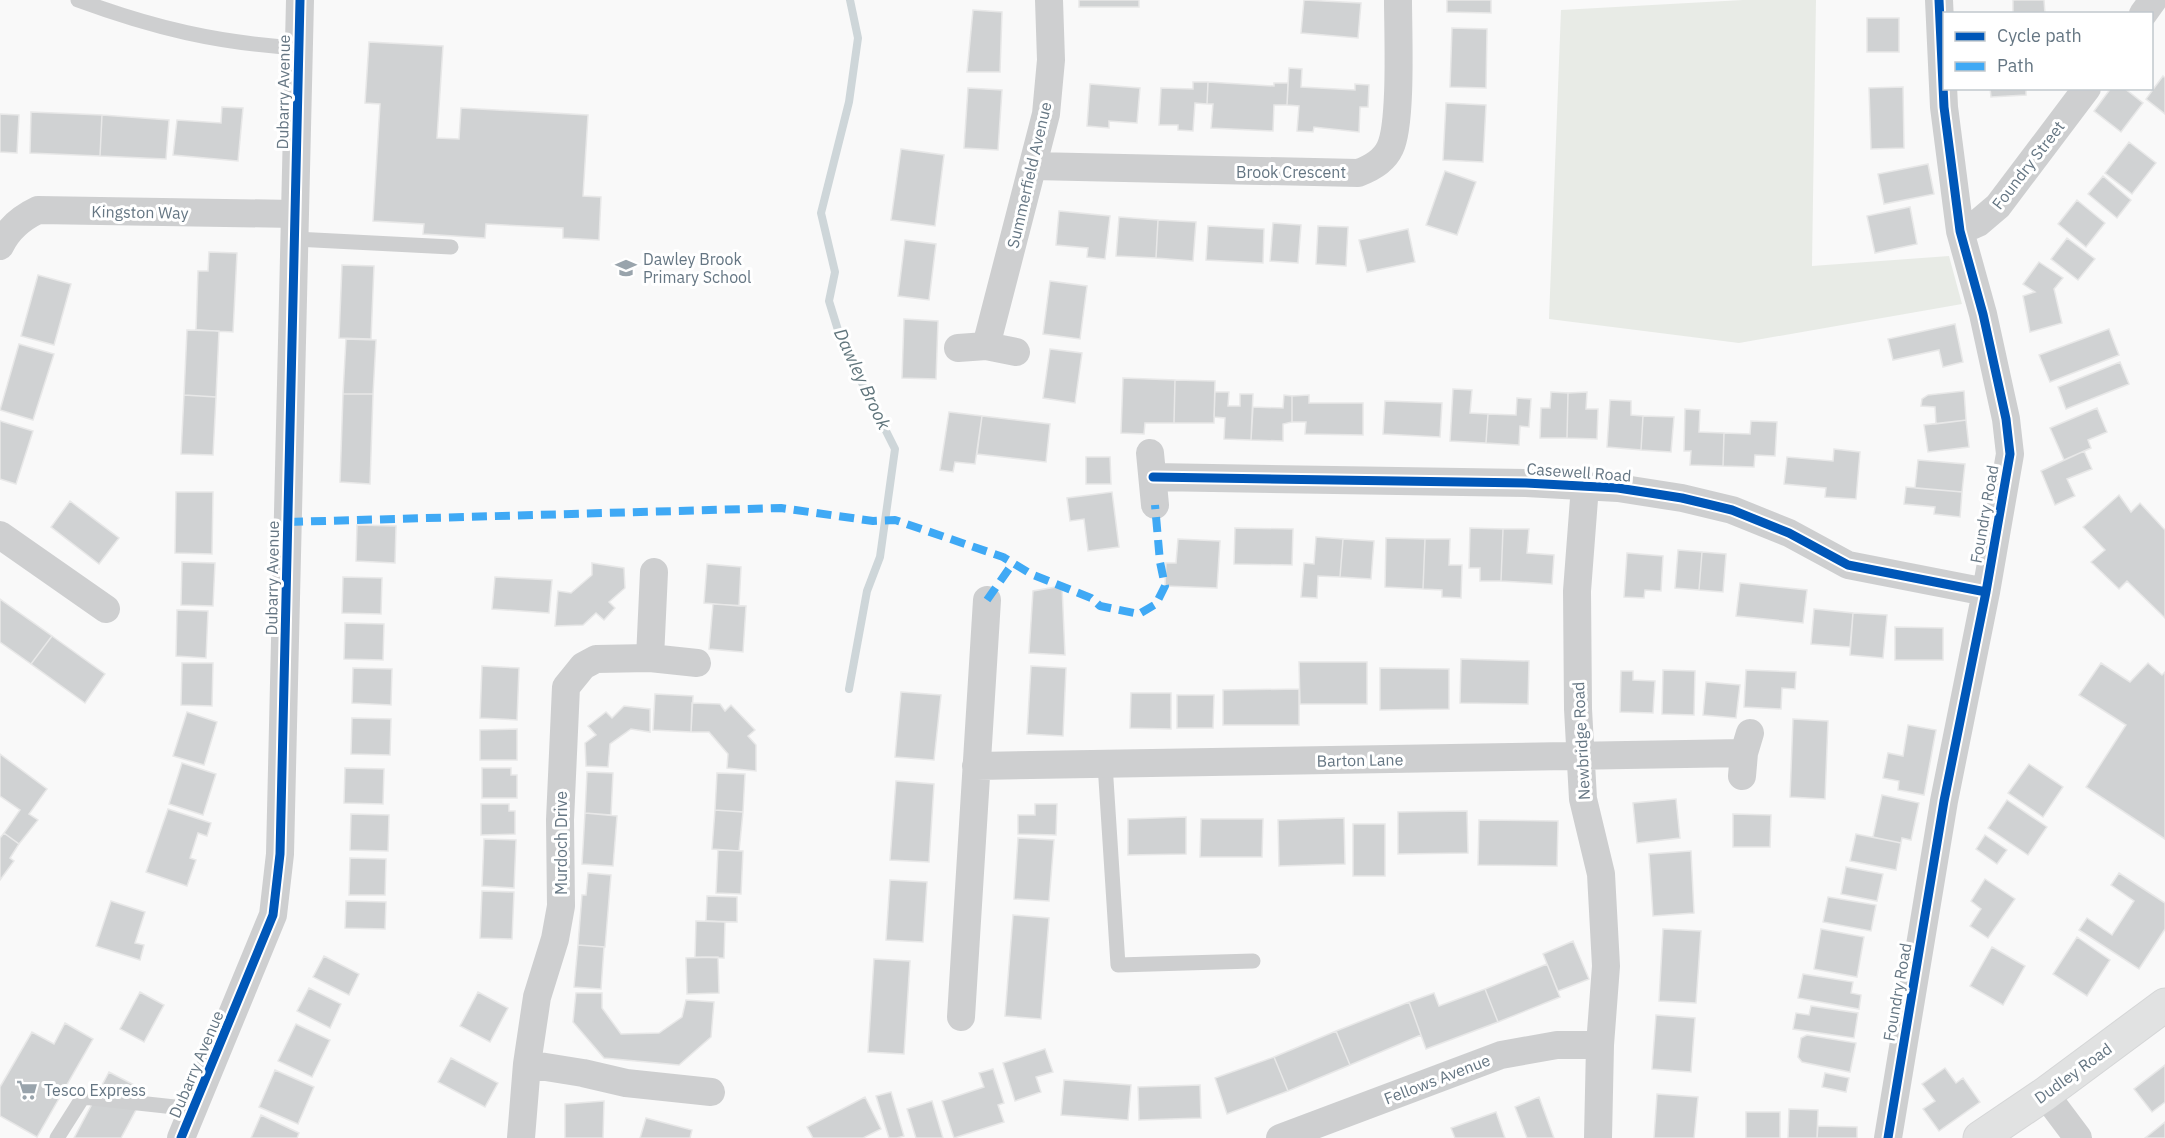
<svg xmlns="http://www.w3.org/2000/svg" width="2165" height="1138" font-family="'IBM Plex Sans',sans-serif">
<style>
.green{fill:#e8ebe6}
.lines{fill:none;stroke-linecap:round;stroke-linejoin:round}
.stream{stroke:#ced6d9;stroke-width:8}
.building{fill:#d0d2d3;stroke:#e8e8e8;stroke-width:1.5}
.secondary-casing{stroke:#d5d6d7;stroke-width:35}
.lane{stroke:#cecfd0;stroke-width:15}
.street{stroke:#cecfd0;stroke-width:28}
.secondary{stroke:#e1e2e2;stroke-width:33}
.quiet{stroke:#3fa9f5;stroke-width:8;stroke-dasharray:15 8;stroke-linecap:butt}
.cycleway-casing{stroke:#fff;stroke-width:13}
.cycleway{stroke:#0057b8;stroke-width:9}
.labels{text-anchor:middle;stroke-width:6;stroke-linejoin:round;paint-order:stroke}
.street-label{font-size:16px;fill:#657683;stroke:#fff}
.poi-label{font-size:16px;fill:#657683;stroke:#fff;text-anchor:start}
.water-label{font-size:18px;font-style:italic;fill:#60757c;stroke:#fff}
</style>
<rect width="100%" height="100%" fill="#f9f9f9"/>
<path class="green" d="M1743 0H1816L1812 266 1949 256 1962 304 1739 343 1549 319 1561 10Z"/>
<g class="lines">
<path class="stream" d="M849 689 867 591 880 557 895 449 842 343 829 301 835 272 821 213 849 102 858 38 850 0"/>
</g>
<path class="building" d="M1079 0H1139V7H1079Z
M1304 0 1361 3 1358 38 1301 33Z
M1447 0H1491V13L1447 12Z
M2013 0H2044L2045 14H2013Z
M973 10 1002 12 1000 72H967Z
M1867 18H1899V52H1867Z
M1452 28 1487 29 1486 88 1450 87Z
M369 42 443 46 437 138 459 139 461 108 588 115 583 196 601 197 599 240 563 238V228L486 224 485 238 423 234 424 224 373 221 380 104 365 103Z
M1289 68 1302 69 1301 87 1355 90V84L1369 85 1368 107H1360L1359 132 1314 127 1313 132 1297 131 1299 106 1287 105Z
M2163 76 2165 78V114L2146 99Z
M1193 82H1208L1207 104 1195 103 1193 131 1178 130V125H1159L1161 88 1193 89Z
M1208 82 1274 86V83H1288L1287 105H1274L1273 131 1211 128 1213 104H1207Z
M1090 84 1140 88 1137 123 1109 121V128L1087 126Z
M1903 87 1904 148 1871 149 1869 88Z
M968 88 1002 90 998 150 964 148Z
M1990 88H2026V95L1991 97Z
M2111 88H2124L2143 103 2121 132 2094 111Z
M1446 103 1486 105 1483 162 1443 160Z
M222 107 243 108 238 161 173 155 177 120 221 123Z
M31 112 102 115 100 156 30 153Z
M0 114 19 115 17 153 0 152Z
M102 115 169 120 166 159 100 156Z
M2129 142 2156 163 2132 194 2105 173Z
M901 149 944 155 935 226 891 220Z
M1928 164 1934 194 1884 204 1878 174Z
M1445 171 1476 182 1457 235 1426 225Z
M2103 176 2131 200 2117 218 2088 194Z
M2077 200 2105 223 2086 247 2058 224Z
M1910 207 1917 244 1875 253 1867 216Z
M1059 211 1110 216 1105 259 1087 257 1088 248 1056 245Z
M1119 217 1158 220 1156 258 1116 256Z
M1158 220 1196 222 1193 261 1156 258Z
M1273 223 1301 225 1298 263 1270 261Z
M1208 226 1264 229 1263 263 1206 260Z
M1318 226 1348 227 1346 266 1316 264Z
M1408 229 1415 262 1367 272 1359 240Z
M2067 238 2095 259 2078 280 2051 259Z
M905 240 936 244 929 300 898 296Z
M209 252 237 253 233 332 196 330 198 271H208Z
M2039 262 2063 278 2054 289 2062 323 2030 332 2023 296 2035 292 2023 284Z
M342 265 374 266 371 339 339 338Z
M38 275 71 284 54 345 21 336Z
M1050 281 1087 286 1080 339 1043 334Z
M904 319 938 321 936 379 902 378Z
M1955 324 1963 362 1943 367 1939 350 1893 360 1888 339Z
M2109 329 2119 355 2050 382 2039 355Z
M187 330 219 331 216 397 184 395Z
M346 339 376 340 373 394H343Z
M19 344 54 354 33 420 0 410Z
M1050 349 1082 353 1075 403 1043 398Z
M2120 362 2129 384 2066 409 2058 387Z
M1123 378 1175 380 1174 423H1145L1144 434 1121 433Z
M1175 380 1215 381 1214 423H1174Z
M1453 389 1472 390 1470 413 1488 414 1486 443 1450 441Z
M1964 391 1966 420 1936 424 1935 407 1921 406 1922 399 1928 395Z
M1215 392H1229L1228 406H1240V394H1253L1251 440 1224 439 1225 418 1214 417Z
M1551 392 1568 393 1567 438H1540L1541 408H1550Z
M1587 392 1586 409H1598L1597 439 1567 438 1568 393Z
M343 394H373L370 484 340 482Z
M184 395 216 397 213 455 181 454Z
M1284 395 1292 396V422L1283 424V441L1251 440 1253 407 1283 408Z
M1309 395V403H1363V435L1305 434 1306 422H1292V396Z
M1517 398 1531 399 1529 427 1520 426 1519 445 1486 443 1488 414 1516 415Z
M1610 400 1631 401V415L1643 416 1641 450 1607 447Z
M1385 401 1442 403 1440 437 1383 434Z
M2097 408 2107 432 2088 440 2091 448 2064 460 2050 428Z
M1685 409 1700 410 1699 432 1724 433 1723 466 1690 465 1691 451H1684Z
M949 412 982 416 975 464 955 462 953 472 940 470Z
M982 416 1050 424 1046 462 977 454Z
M1643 416 1674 417 1671 452 1641 450Z
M1966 420 1969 447 1928 452 1924 425Z
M0 421 33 431 16 484 0 479Z
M1751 421 1777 422 1775 456 1755 455 1754 467 1723 466 1724 433 1750 434Z
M1834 449 1860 452 1856 499 1825 497 1826 488 1784 484 1787 457 1833 461Z
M2084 451 2092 469 2067 479 2075 496 2055 505 2041 471Z
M1086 457H1110L1111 484H1086Z
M1918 460 1965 464 1962 492 1915 488Z
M1906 487 1962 492 1960 517 1934 514 1935 507 1904 504Z
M176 492H213L212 554 175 553Z
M1112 492 1119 547 1088 551 1084 519 1070 521 1067 498Z
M2119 495 2131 512 2140 503 2165 530V618L2127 581 2119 589 2091 562 2105 550 2083 527Z
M70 501 119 538 99 564 51 527Z
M357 525 396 526 395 563 356 561Z
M1235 528 1293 529 1292 565 1234 564Z
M1470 528 1503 529 1501 581H1480V568H1469Z
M1503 529H1529L1527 553 1554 555 1552 584 1501 581Z
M1316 537 1343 539 1340 577 1318 576 1317 598 1301 597 1304 563 1314 564Z
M1386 538 1425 539 1423 589 1385 587Z
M1178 539 1220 541 1217 588 1165 586 1166 563H1176Z
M1343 539 1374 541 1371 579 1340 577Z
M1425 539H1450L1449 565H1462L1461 598 1442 597V590L1423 589Z
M1678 550 1702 552 1699 590 1675 588Z
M1702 552 1726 554 1723 592 1699 590Z
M1627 553 1663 556 1661 591 1645 590 1644 598 1624 597Z
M182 562 215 563 213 606 181 605Z
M592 563 624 568 625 588 609 602 615 608 604 620 596 613 583 625 555 626 558 591 571 593 592 575Z
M707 564 741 567 739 606 704 603Z
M343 577 382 578 381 614 342 613Z
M495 577 552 580 549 613 492 609Z
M1740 583 1807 590 1803 623 1736 616Z
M1062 586 1065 655 1029 653 1033 591Z
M0 599 52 636 31 664 0 642Z
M713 604 746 606 743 652 709 649Z
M1814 609 1853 613 1850 647 1811 644Z
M177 610 208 611 206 658 176 656Z
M1853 613 1887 615 1883 658 1850 655Z
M345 623 384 624 383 660 344 659Z
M1895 627 1943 628V660H1895Z
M52 636 105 674 85 703 31 664Z
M1461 659 1529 661 1528 704 1460 703Z
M1299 662H1367V704H1300Z
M182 663H213L212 706 181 705Z
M2101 663 2130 682 2148 663 2162 675 2165 672V839L2086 787 2126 725 2079 695Z
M482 666 519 668 517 720 480 718Z
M1031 666 1066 668 1063 736 1027 734Z
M353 668 392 669 391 705 352 703Z
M1380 668 1449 669V709L1380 710Z
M1663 670 1695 671 1694 715 1662 714Z
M1746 670 1796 672 1795 689 1782 688 1781 709 1744 707Z
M1621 671H1633V680L1655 681 1653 713 1620 712Z
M1706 682 1740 685 1736 718 1703 715Z
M1299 689V725H1223V690Z
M901 692 941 695 934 760 895 757Z
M1131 693H1171V729L1130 728Z
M655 694 693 696 691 732 653 730Z
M1177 695H1214L1213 728H1177Z
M692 703 720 704 725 711 731 705 755 730 748 736 756 745V771L727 768 728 754 709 732H691Z
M624 706 650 709V732L631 729 610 744 608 767 586 766 585 743 596 735 588 726 606 712 612 718Z
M187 712 217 722 204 765 173 756Z
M352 718 391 719 390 755 351 754Z
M1793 719 1828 721 1825 799 1790 797Z
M1908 725 1936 730 1924 795 1898 790 1899 781 1883 778 1888 753 1903 756Z
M517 729V760H480V730Z
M0 754 47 789 29 814 38 820 19 844 4 833 20 810 0 796Z
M182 763 216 774 203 815 169 804Z
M2029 764 2063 787 2043 817 2008 793Z
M345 768 384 769 383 804 344 803Z
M482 768H511V775H517V798H482Z
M587 772 613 773 611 815 585 813Z
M717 773 745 774 743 812 715 810Z
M896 781 934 784 929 862 890 860Z
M1882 795 1919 803 1911 840 1902 838 1901 843 1873 837Z
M1676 799 1680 838 1637 843 1633 803Z
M2007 800 2047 827 2028 855 1988 828Z
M481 804H509V811H515V834L481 835Z
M1035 804H1057L1056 835 1018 834V815H1035Z
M168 809 211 823 207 836 198 833 190 858 196 860 187 886 146 872Z
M715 810 743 812 739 851 712 849Z
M1467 811 1468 853 1398 854V812Z
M585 813 617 816 613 866 582 864Z
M351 814 389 815 388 851 350 850Z
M1733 814 1771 815 1770 847H1733Z
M1186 817V854L1128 855V819Z
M1344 818 1345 864 1279 866 1278 820Z
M1201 819H1263L1262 857H1200Z
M1479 820 1558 821 1557 866 1478 865Z
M1353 824H1385V876H1353Z
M4 833 19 844 10 858 14 861 0 880V838Z
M1856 834 1901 843 1896 870 1850 861Z
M1985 835 2007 850 1997 864 1976 849Z
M1018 838 1054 840 1049 901 1014 899Z
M484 839 516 840 514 888 482 886Z
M718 850 743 851 741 894 716 893Z
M1691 851 1694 913 1653 916 1649 854Z
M350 858 386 859 385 895H349Z
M1846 867 1883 874 1877 901 1841 894Z
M588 873 611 875 605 947 578 945 582 895H586Z
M2119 873 2165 903V929L2139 969 2079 930 2087 918 2112 935 2134 901 2111 885Z
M1985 879 2015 899 1988 938 1970 926 1981 909 1971 901Z
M890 880 927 882 923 942 886 940Z
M482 891 514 892 512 939 480 938Z
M707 896 737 897V922L706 921Z
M1828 897 1876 905 1871 931 1823 922Z
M111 901 145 912 135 943 144 945 140 960 96 946Z
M346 901 386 902 385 929 345 928Z
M1013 915 1049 918 1041 1019 1005 1016Z
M696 921 725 922 724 958 695 957Z
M1663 929 1701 931 1696 1003 1659 1001Z
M1821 929 1864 937 1857 977 1814 969Z
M2077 937 2110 960 2087 996 2053 974Z
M1573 941 1589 979 1558 991 1543 954Z
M578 945 604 947 601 989 574 987Z
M1992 947 2025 966 2003 1005 1970 986Z
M324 956 359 974 349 995 313 977Z
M718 957 719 993 687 994 686 958Z
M874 959 910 961 904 1054 868 1052Z
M1547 964 1560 997 1498 1022 1485 989Z
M1803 974 1853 982 1851 993 1861 995 1859 1009 1798 998Z
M309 988 341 1004 330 1028 297 1011Z
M1485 989 1498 1022 1426 1049 1409 1002 1434 993 1439 1006Z
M140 992 164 1005 144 1042 120 1029Z
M478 992 508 1008 490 1042 460 1026Z
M576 993H602V1008L621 1034 659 1033 682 1017 686 1000 714 1002 711 1037 679 1065 604 1058 573 1022Z
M1409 1002 1421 1035 1350 1065 1336 1031Z
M1811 1006 1858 1013 1854 1038 1793 1029 1796 1013 1809 1015Z
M1656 1015 1695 1018 1691 1072 1652 1069Z
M65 1023 93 1039 37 1137 0 1116V1087L32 1032 54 1044Z
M296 1024 330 1040 312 1077 278 1061Z
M1336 1031 1350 1065 1288 1091 1274 1057Z
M1807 1035 1856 1043 1850 1072 1802 1062 1798 1057 1801 1038Z
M1045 1049 1053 1072 1036 1077 1041 1092 1015 1101 1003 1063Z
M1274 1057 1288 1091 1227 1114 1215 1078Z
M451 1058 498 1083 485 1107 438 1082Z
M2165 1065V1102L2152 1112 2134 1089Z
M1945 1068 1956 1083 1963 1078 1980 1102 1939 1131 1923 1109 1935 1101 1922 1084Z
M993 1069 1004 1103 998 1105 1004 1122 954 1138 942 1101 984 1087 979 1073Z
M275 1070 314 1087 298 1124 259 1107Z
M109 1072 146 1091 121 1138H74Z
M1825 1073 1849 1078 1846 1092 1822 1087Z
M1064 1080 1131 1085 1128 1120 1061 1115Z
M1200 1085 1201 1118 1139 1120 1138 1087Z
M891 1092 904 1136 897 1138H889L876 1096Z
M1657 1094 1698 1097 1694 1138H1654Z
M865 1097 881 1129 863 1138H813L807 1127Z
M1539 1097 1554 1138H1527L1515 1107Z
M604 1101 603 1138H565V1104Z
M932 1101 943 1138H916L907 1109Z
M1789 1109 1818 1110 1817 1138H1788Z
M1496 1112 1505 1138H1455L1451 1128Z
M1746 1112H1780V1138H1746Z
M261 1115 299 1133 297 1138H251Z
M646 1118 692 1130 690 1138H640Z
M2165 1122V1138H2145Z
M1818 1126 1857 1127V1138H1817Z"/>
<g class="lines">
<defs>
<path id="secondary" d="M1980 1138 2045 1094 2165 1005"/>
</defs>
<use href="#secondary" class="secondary-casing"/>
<path class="lane" d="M78 0C154 28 217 43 299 48
M295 239 451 247
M1105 764 1118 965 1253 961
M57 1138 83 1097 193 1109"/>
<path class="street" d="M2143 14 2153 0
M1033 166 1358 173C1372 168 1384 161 1390 148 1402 123 1398 32 1398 0
M1960 231 1978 223 1998 206 2087 88
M0 246C8 229 21 218 38 210L295 214
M986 346 1046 114 1051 60 1049 0
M958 348 986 346 1016 352
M1150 453 1155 505
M1153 477 1526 483 1618 488 1682 498 1732 510 1789 533 1848 565 1986 592
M1585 486 1577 591 1578 709 1583 799 1601 874 1606 966 1600 1045 1598 1138
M0 535 106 609
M650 658 654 572
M976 766 1744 753
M1742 776 1744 753 1750 733
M961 1017 987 600
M527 1064 583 1073 626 1083 711 1092
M2045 1094 2078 1138
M181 1138 273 915 280 854 300 0
M521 1138 527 1064 537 997 555 939 561 906 560 820 566 687 583 666 596 659 650 658 697 663
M1280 1138 1501 1055 1557 1045H1600
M1888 1138 1944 801 1986 592 2010 454 2006 419 1983 314 1960 231 1944 107 1939 0"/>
<use href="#secondary" class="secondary"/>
<path class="quiet" d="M288 522 781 508 873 521 895 520 1003 557 1031 574 1091 598 1100 606 1139 614 1156 604 1165 586 1160 562 1155 505
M987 600 1013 563"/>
<defs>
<path id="cycleway" d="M1153 477 1526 483 1618 488 1682 498 1732 510 1789 533 1848 565 1986 592
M181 1138 273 915 280 854 300 0
M1888 1138 1944 801 1986 592 2010 454 2006 419 1983 314 1960 231 1944 107 1939 0"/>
</defs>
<use href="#cycleway" class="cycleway-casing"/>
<use href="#cycleway" class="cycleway"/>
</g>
<defs>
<symbol id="school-bare" viewBox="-9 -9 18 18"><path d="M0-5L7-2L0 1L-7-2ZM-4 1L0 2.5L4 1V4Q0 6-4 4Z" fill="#99a4ac" stroke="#fff" stroke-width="2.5" paint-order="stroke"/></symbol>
<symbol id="supermarket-bare" viewBox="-9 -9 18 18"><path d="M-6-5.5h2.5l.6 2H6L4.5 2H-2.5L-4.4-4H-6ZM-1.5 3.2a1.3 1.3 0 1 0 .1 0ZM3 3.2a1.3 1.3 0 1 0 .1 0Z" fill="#99a4ac" stroke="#fff" stroke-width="2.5" paint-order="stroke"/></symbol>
</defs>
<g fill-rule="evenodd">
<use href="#school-bare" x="611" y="253" width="30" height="30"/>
<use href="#supermarket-bare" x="12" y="1075" width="30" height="30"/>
</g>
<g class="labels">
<g class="street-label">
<text transform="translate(283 92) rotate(-89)" y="6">Dubarry Avenue</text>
<text transform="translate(2028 165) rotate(-52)" y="6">Foundry Street</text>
<text x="1291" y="178">Brook Crescent</text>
<text transform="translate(1029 175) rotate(-77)" y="6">Summerfield Avenue</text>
<text transform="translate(140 212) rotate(1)" y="6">Kingston Way</text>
<text transform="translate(1579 472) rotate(4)" y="6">Casewell Road</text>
<text transform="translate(1984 514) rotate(-80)" y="6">Foundry Road</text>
<text transform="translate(272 578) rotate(-89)" y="6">Dubarry Avenue</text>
<text transform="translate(1581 741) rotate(-93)" y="6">Newbridge Road</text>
<text transform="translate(1360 760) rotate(-1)" y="6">Barton Lane</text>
<text transform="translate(561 843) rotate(-90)" y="6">Murdoch Drive</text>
<text transform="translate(1897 992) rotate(-80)" y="6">Foundry Road</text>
<text transform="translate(196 1064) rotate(-67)" y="6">Dubarry Avenue</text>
<text transform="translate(2073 1073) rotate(-36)" y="6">Dudley Road</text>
<text transform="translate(1437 1079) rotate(-21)" y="6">Fellows Avenue</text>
</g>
<g class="poi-label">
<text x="643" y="265">Dawley Brook<tspan x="643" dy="18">Primary School</tspan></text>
<text x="44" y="1096">Tesco Express</text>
</g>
<g class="water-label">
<text transform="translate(862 379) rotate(65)" y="6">Dawley Brook</text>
</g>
</g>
<rect x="1943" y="12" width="210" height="78" fill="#ffffff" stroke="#c1c8cd" stroke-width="1.5"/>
<rect x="1955" y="32" width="30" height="9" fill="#0057b8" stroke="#c1c8cd" stroke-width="1.5"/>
<text x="1997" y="42" font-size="18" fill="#657683">Cycle path</text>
<rect x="1955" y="62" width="30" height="9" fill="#3fa9f5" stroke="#c1c8cd" stroke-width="1.5"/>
<text x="1997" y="72" font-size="18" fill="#657683">Path</text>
</svg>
